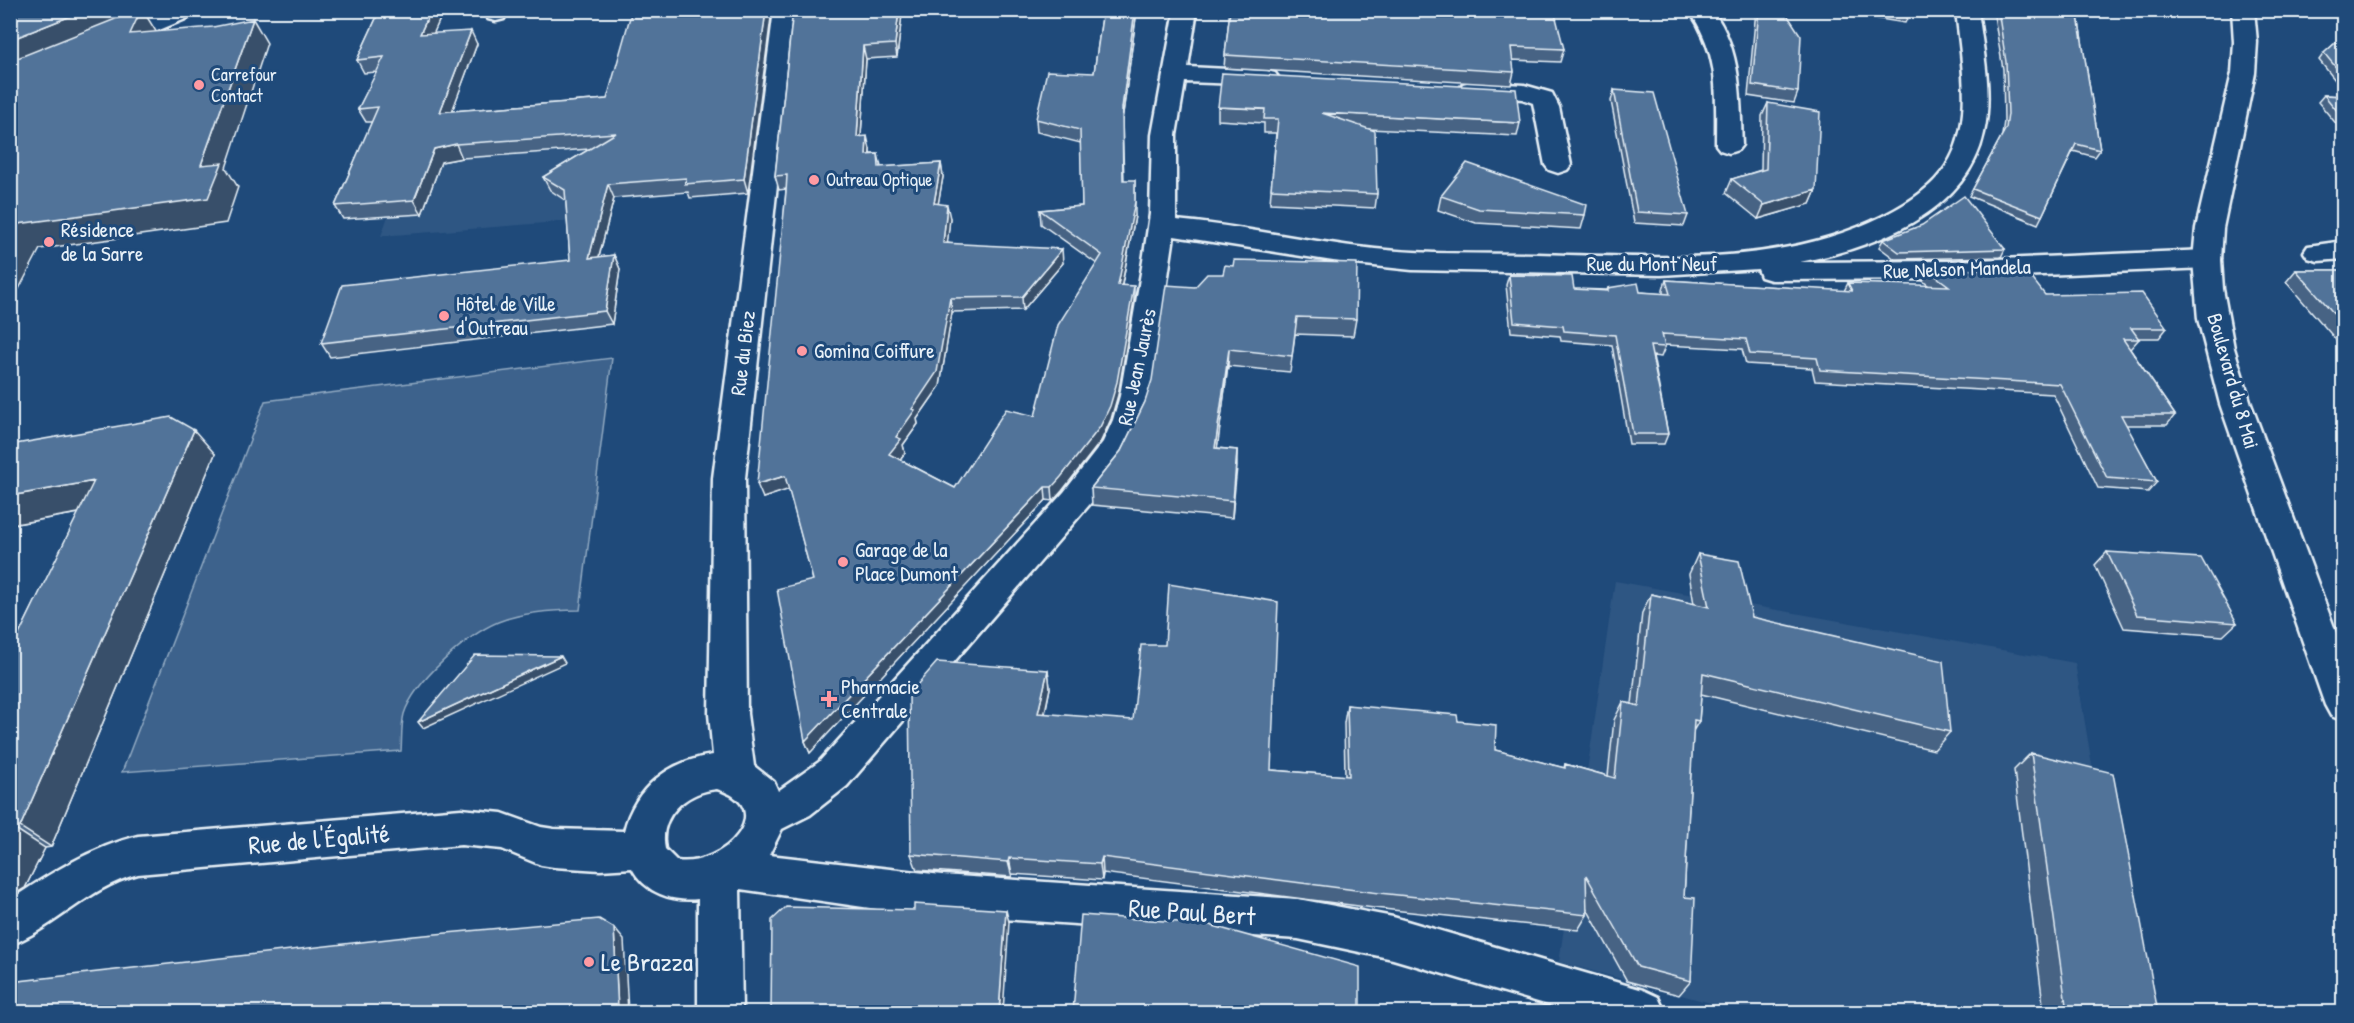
<svg xmlns="http://www.w3.org/2000/svg" width="2354" height="1023" font-family="'Patrick Hand',sans-serif">
<style>
.built{fill:#2e5683}
.green{fill:#3c628c;stroke:#92aac2;stroke-width:1.5}
.lines{fill:none;stroke-linecap:round;stroke-linejoin:round}
.minor-casing{stroke:#e8f1f8;stroke-width:5}
.major-casing{stroke:#e8f1f8;stroke-width:5}
.minor{fill:#1f4a7a;fill-rule:evenodd}
.major{fill:#1f4a7a;fill-rule:evenodd}
.wall{fill:#466384;stroke:#e8f1f8;stroke-width:1.5}
.shaded-wall{fill:#39506b;stroke:#e8f1f8;stroke-width:1.5}
.building{fill:#517399;stroke:#e8f1f8;stroke-width:1.5}
.poi-dot{fill:#ff9aa2;stroke:#1f4a7a;stroke-width:2}
.labels{text-anchor:middle;stroke-width:6;stroke-linejoin:round;paint-order:stroke}
.far-poi-label{font-size:18px;fill:#e8f1f8;stroke:#1f4a7a;text-anchor:start}
.poi-label{font-size:21px;fill:#e8f1f8;stroke:#1f4a7a;text-anchor:start}
.street-label{font-size:21px;fill:#e8f1f8;stroke:#1f4a7a}
.near-street-label{font-size:26px;fill:#e8f1f8;stroke:#1f4a7a}
.near-poi-label{font-size:26px;fill:#e8f1f8;stroke:#1f4a7a;text-anchor:start}
</style>
<rect width="100%" height="100%" fill="#1f4a7a"/>
<filter id="ink" filterUnits="userSpaceOnUse"><feTurbulence type="fractalNoise" baseFrequency=".0167" numOctaves="2"/><feDisplacementMap in="SourceGraphic" scale="12" xChannelSelector="R" yChannelSelector="G"/><feConvolveMatrix kernelMatrix="1 2 1 2 8 2 1 2 1" color-interpolation-filters="sRGB"/></filter>
<g filter="url(#ink)">
<path class="built" d="M740 103 690 192 614 198 611 208 570 221 381 236 388 216 343 219 366 166Z
M1615 581 2075 663 2133 1012H1895L1889 1010V1012H1744L1559 962Z"/>
<path class="green" d="M612 358 580 610C553 610 523 612 498 622 467 635 414 682 404 714 401 725 402 739 401 751L122 772 265 401Z"/>
<g class="lines">
<defs>
<path id="minor" d="M167 10H198L195 15 119 47 111 49 103 47 100 42 103 37Z
M486 10H508L504 19 496 21 488 19 485 14Z
M774 10H796L745 478 747 714 754 766 774 782 778 791 819 762 1064 492 1103 442 1113 420 1120 396 1143 261 1150 214 1152 135 1175 10H1197L1188 67 1267 71 1275 73 1279 78 1275 83 1267 85 1185 82 1176 135V220C1243 226 1308 242 1375 249 1429 255 1484 253 1538 254 1653 257 1777 269 1883 216 1907 204 1932 188 1946 166 1975 122 1961 59 1956 10H1978C1983 50 1993 93 1984 133 1967 214 1871 248 1800 262L1952 261 2207 250 2217 253 2221 259 2217 265 2207 268 1952 279 1771 280 1761 277 1758 269 1661 275 1412 270 1346 263 1174 236 1150 396C1143 426 1131 450 1114 476L847 786 810 815 782 829 769 855 942 875 1298 899 1393 917 1643 990 1658 997 1665 1012H1572L1393 959 1298 939 942 915 877 909 740 889 742 1012H698V899C672 902 645 893 632 868L600 870 554 867 541 865 502 849 461 845 138 874C89 887 56 927 10 945V900C51 873 90 848 138 836L461 809 502 813 541 827 554 829 624 831C635 787 669 761 713 755L709 714 713 478ZM717 789C780 807 724 868 677 861L665 849C658 816 686 792 717 789Z
M1689 10H1712C1742 49 1740 98 1742 145L1738 150 1729 153 1720 150 1716 145C1716 93 1720 55 1689 10Z
M1471 82 1524 85 1552 93 1559 107 1571 165 1567 170 1558 173 1549 170 1545 165 1533 103 1522 99 1463 94 1459 89 1463 84Z
M2344 241V259L2318 261 2308 258 2304 252 2308 246Z"/>
<path id="major" d="M2232 10H2254L2257 42 2255 73 2223 228 2221 260 2223 289 2234 348 2251 404 2344 654V721L2331 716 2325 705 2220 404 2198 319 2193 260 2196 228 2232 73 2234 42Z"/>
</defs>
<use href="#minor" class="minor-casing"/>
<use href="#major" class="major-casing"/>
<use href="#minor" class="minor"/>
<use href="#major" class="major"/>
</g>
<path class="wall" d="M380 10H444L433 34 477 44 452 111 607 99 772 10 748 193 690 198 688 192 614 198 599 257 614 255 620 269 612 324 330 357 321 343 570 260 566 201 550 190 543 177 590 149 462 158 441 162 422 214 343 219 335 206 372 122H366L358 109 377 72 364 73 357 60Z
M793 10H902V14L897 57 866 59 861 136 870 149V154H878L881 167 941 163 943 177 938 203 950 218 947 243 1063 263 1023 310 952 312 940 386 917 419 918 424 903 445 905 453 899 459 955 488 1035 416 1097 264 1041 224 1040 210 1082 206 1081 143 1037 132 1036 119 1094 73 1103 10H1137L1122 121 1124 180 1135 216 1122 285 1134 300 1118 395 1111 419 1101 441 1062 491 1053 501 1046 500 810 753 805 741 813 580 789 489 763 498 786 189 779 190 775 176Z
M1230 10 1564 49 1560 62 1512 60 1514 72 1511 85 1224 68 1225 55Z
M1756 10H1784L1798 92 1794 103 1748 96Z
M1862 10H1911L1905 23 1862 16Z
M1993 10H2077L2100 150 2095 157 2073 151 2042 216 2038 224 1969 196 2002 135 2004 121 2003 69Z
M2343 36V90L2319 60 2324 53Z
M1614 90 1688 215 1684 226 1634 223 1611 101Z
M2324 95 2343 96V132L2318 102Z
M1768 103 1816 190 1810 204 1758 219 1726 193 1732 179 1761 170 1762 116Z
M1218 107 1520 123 1517 136 1369 129 1377 194 1375 208 1270 203 1276 133H1264V123L1218 120Z
M1441 196 1585 215 1581 229 1476 223 1438 210Z
M1883 240 2005 249 2001 257 1895 259 1879 247Z
M2296 270H2343V348L2286 282Z
M1929 271 2045 295 2167 328 2159 338H2138L2139 339 2130 349 2175 415 2167 425H2126L2157 482 2148 492 2098 488 2053 394 1815 381 1812 368 1746 364 1742 349 1665 345V347L1661 357 1653 356 1668 434 1664 444H1629L1612 345 1561 341 1560 336 1511 332 1506 285 1509 275 1574 289 1607 290 1608 288 1640 292 1663 294V290L1666 280 1844 291 1848 283 1929 286 1923 281Z
M1223 274 1356 319 1353 336 1295 334 1290 372 1228 366 1217 448 1237 450 1232 518 1092 505 1091 488 1121 451 1145 402 1195 287Z
M10 445 215 454 51 847 45 848 25 888 10 897V653L79 513 10 525Z
M2107 552 2237 623 2223 636 2124 628 2095 565Z
M1698 554 1752 617 1950 732 1934 750 1701 694 1699 721 1693 731 1684 897 1691 981 1679 995 1627 981 1587 909V915L1578 930 1374 908 1103 873 1102 880 1012 874V877L917 870 911 854 1048 670 1050 688 1045 714 1271 770 1345 776 1344 723 1347 705 1458 721 1495 750 1564 768 1565 764 1608 776 1614 720 1623 702 1632 704 1642 613 1651 594 1694 604 1689 574Z
M2031 753 2158 1012H2044L2014 770Z"/>
<path class="shaded-wall" d="M86 10H162L147 17 157 33 10 71V40Z
M431 10H444L427 48 420 34Z
M766 10H772L748 193 744 179Z
M899 10H902V14L897 57 895 44Z
M1135 10H1137L1122 121V108Z
M253 19 267 43 226 168 238 187 226 223 40 249 10 306V239L18 224 201 165Z
M471 31 477 44 447 125 440 112Z
M863 46 866 59 860 150 857 137Z
M867 136 870 149 869 168 866 155Z
M456 144 462 158 441 162 422 214 414 200 434 149Z
M941 163 943 177 936 216 934 203Z
M1135 180V216L1119 299 1118 285Z
M608 184 614 198 595 272 589 258Z
M1816 190 1810 204 1758 219 1764 205Z
M947 205 950 218 946 257 943 243Z
M1062 249 1063 263 1023 310 1022 297Z
M614 255 620 269 612 324 605 311Z
M1134 286V300L1118 395 1111 419 1101 441 1062 491 1053 501 1052 487Z
M950 298 952 312 940 386 917 419 918 424 903 445 905 453 893 468 889 454 896 437 912 409Z
M1229 349 1228 366 1215 465V448Z
M194 430 215 454 51 847 20 827Z
M1237 450V467L1232 518 1233 501Z
M785 476 790 489 763 498 757 484Z
M94 481 118 506 10 525V496Z
M1045 487 1046 500 810 753 805 741Z
M561 656 565 663 423 728 418 722Z
M1048 670 1050 688 1041 731 1038 713Z
M14 828 45 848 25 888 10 897V834Z
M1102 857 1103 873 1102 880 1100 864Z
M1009 858 1012 874V877L1008 862Z
M1006 910 1009 922 1003 1012H999Z
M614 928 624 940 628 1012H618Z"/>
<path class="building" d="M10 10H86L10 40Z
M138 10H141L130 34 213 27 253 19 201 165 222 163 208 198 18 224 10 239V61Z
M380 10H431L420 34 471 31 440 112 607 99 632 10H766L744 179 685 184 686 178 608 184 589 258 614 255 605 311 321 343 342 285 570 260 565 190 543 177 616 133 456 144 434 149 414 200 335 206 378 107 358 109 384 57 357 60Z
M793 10H899L895 44 863 46 857 137 867 136 866 155 878 154 879 167 941 163 934 203 947 205 943 243 1062 249 1022 297 950 298 937 372 912 409 915 410 896 437 901 439 889 454 955 488 1006 409 1035 416 1058 325 1102 255 1040 210 1082 206 1080 130 1036 119 1047 71 1094 73 1103 10H1135L1122 108 1123 180H1135V202L1118 285 1134 286 1117 382 1110 406 1100 427 1061 477 1052 487H1045L805 741 777 589 813 580 785 476 757 484 786 192 787 175 775 176Z
M1230 10H1554L1564 49 1511 47 1514 72 1225 55Z
M1759 10H1784L1801 36 1798 92 1752 85Z
M1998 10H2077L2100 150 2076 144 2042 216 1973 189 2006 128 2008 114 2006 62Z
M2343 36V76L2324 53Z
M1222 73 1516 89 1520 123 1322 113 1375 131 1377 194 1271 189 1278 119H1264L1265 109 1218 107Z
M1614 90 1654 93 1688 215 1637 212Z
M2324 95 2343 96V118Z
M1768 103 1820 112 1816 190 1764 205 1732 179 1766 169Z
M1467 163 1587 205 1585 215 1479 209 1441 196Z
M1964 196 2005 249 1899 252 1883 240 1922 225Z
M1234 260 1357 263 1356 319 1297 317 1292 356 1229 349 1215 448 1237 450 1233 501 1091 488 1121 451 1145 402 1152 380 1166 285 1195 287 1207 274H1223L1225 265 1233 266Z
M2024 268 2045 295 2142 293 2167 328H2131L2139 339H2123L2175 415H2121L2157 482 2107 478 2060 384 1820 370 1817 358 1750 354 1746 339 1662 334 1665 347 1650 346 1668 434H1633L1615 335 1564 331 1563 326 1514 322 1509 275 1572 276 1574 289 1608 291V288L1638 283 1640 292 1670 294 1666 280 1852 291 1848 283 1949 286 1929 271Z
M2296 270H2343V324Z
M171 417 194 430 20 827 14 828 10 834V653L94 481 10 496V445Z
M2107 552 2201 558 2237 623 2137 615Z
M1698 554 1739 561 1752 617 1943 661 1950 732 1703 673 1699 721 1694 720 1684 897 1695 898 1691 981 1638 967 1586 875 1587 915 1379 893 1102 857 1100 864 1009 858 1008 862 911 854 909 694 937 662 1048 670 1038 713 1133 720 1141 645H1165L1169 584 1278 602 1271 770 1349 776 1347 705 1457 715 1458 721 1496 725 1495 750 1565 768V764L1615 778 1623 702 1639 706 1651 594 1709 607Z
M475 655 561 656 418 722Z
M2031 753 2113 773 2158 1012H2067Z
M914 904 1006 910 999 1012H771L772 920 786 907 914 910Z
M1081 915 1206 924 1360 967V1012H1073Z
M599 919 614 928 618 1012H10V982L414 936Z"/>
</g>
<g class="poi-dot">
<circle cx="199" cy="85" r="6"/>
<circle cx="814" cy="180" r="6"/>
<circle cx="49" cy="242" r="6"/>
<circle cx="444" cy="316" r="6"/>
<circle cx="802" cy="351" r="6"/>
<circle cx="843" cy="562" r="6"/>
<path d="M826 690h6v6h6v6h-6v6h-6v-6h-6v-6h6z"/>
<circle cx="589" cy="962" r="6"/>
</g>
<g class="labels">
<g class="far-poi-label">
<text x="211" y="81">Carrefour<tspan x="211" dy="21">Contact</tspan></text>
<text x="826" y="186">Outreau Optique</text>
</g>
<g class="poi-label">
<text x="61" y="237">Résidence<tspan x="61" dy="24">de la Sarre</tspan></text>
<text x="456" y="311">Hôtel de Ville<tspan x="456" dy="24">d'Outreau</tspan></text>
<text x="814" y="358">Gomina Coiffure</text>
<text x="855" y="557">Garage de la<tspan x="855" dy="24">Place Dumont</tspan></text>
<text x="841" y="694">Pharmacie<tspan x="841" dy="24">Centrale</tspan></text>
</g>
<g class="street-label">
<text x="1652" y="271">Rue du Mont Neuf</text>
<text transform="translate(1957 269) rotate(-2)" y="7">Rue Nelson Mandela</text>
<text transform="translate(743 353) rotate(-83)" y="7">Rue du Biez</text>
<text transform="translate(1137 367) rotate(-78)" y="7">Rue Jean Jaurès</text>
<text transform="translate(2233 381) rotate(74)" y="7">Boulevard du 8 Mai</text>
</g>
<g class="near-street-label">
<text transform="translate(319 839) rotate(-5)" y="9">Rue de l'Égalité</text>
<text transform="translate(1192 912) rotate(4)" y="9">Rue Paul Bert</text>
</g>
<g class="near-poi-label">
<text x="601" y="971">Le Brazza</text>
</g>
</g>
<rect width="2354" height="1023" fill="none" stroke="#1f4a7a" stroke-width="36"/>
<rect x="18" y="18" width="2318" height="987" fill="none" stroke="#e8f1f8" stroke-width="2" filter="url(#ink)"/>
</svg>
